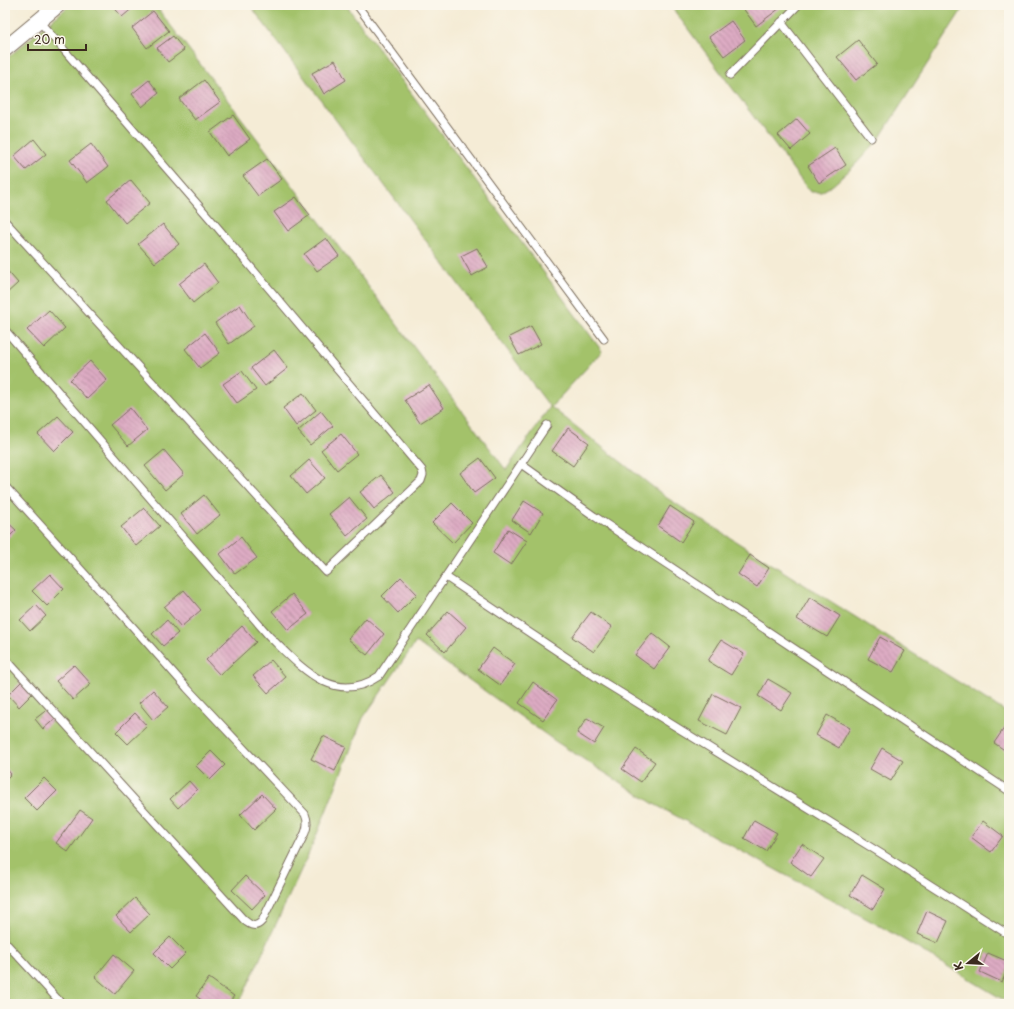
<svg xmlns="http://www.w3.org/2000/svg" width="1014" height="1009" font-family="'Playpen Sans',sans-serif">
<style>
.green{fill:#a3c26a;stroke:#6f7644}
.building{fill:url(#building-back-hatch)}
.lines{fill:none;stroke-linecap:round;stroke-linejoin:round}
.lane-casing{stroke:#7c6e5e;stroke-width:9}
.street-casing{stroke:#7c6e5e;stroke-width:17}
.lane{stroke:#fff;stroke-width:7}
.street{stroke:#fff;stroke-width:15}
</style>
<defs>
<pattern id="building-back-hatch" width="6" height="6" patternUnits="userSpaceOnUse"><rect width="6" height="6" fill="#ddabc3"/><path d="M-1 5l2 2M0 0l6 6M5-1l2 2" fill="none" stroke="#b48b9e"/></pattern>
</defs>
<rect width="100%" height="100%" fill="#fbf7ec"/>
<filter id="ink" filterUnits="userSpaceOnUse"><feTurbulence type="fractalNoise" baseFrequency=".025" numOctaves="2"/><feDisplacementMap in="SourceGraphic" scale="8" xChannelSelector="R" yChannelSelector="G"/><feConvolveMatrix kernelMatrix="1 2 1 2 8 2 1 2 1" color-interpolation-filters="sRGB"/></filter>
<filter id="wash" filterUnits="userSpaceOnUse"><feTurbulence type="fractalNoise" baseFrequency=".012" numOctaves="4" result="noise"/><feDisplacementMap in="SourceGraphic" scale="16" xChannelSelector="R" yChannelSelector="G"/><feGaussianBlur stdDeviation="0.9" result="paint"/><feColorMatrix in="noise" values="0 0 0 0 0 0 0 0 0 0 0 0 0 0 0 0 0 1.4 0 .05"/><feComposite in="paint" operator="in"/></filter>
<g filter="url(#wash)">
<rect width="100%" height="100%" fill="#f5ecd6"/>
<path class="green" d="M70 5H155L287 178 506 470 550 407 250 5H346L602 351 551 407 667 498 1009 714V1003L880 926 654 804 555 741 416 642 363 718 313 844 239 1004H5V60Z
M670 5H965L879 139 854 166 833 185 821 192H810Z"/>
<g id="blocks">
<path class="building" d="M112 5H134L135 6 122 17Z
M745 5H778L780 8 756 26 742 7Z
M153 11 169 31 147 48 132 28Z
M731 21 745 40 724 56 709 37Z
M173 36 184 50 168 62 157 48Z
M858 40 877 64 856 80 837 57Z
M335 60 346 80 324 94 312 73Z
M149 80 159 93 142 107 132 94Z
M204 80 220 102 195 120 179 99Z
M233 115 250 139 227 156 210 132Z
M797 119 810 134 791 150 778 135Z
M34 139 46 154 26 170 14 156Z
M91 144 108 167 87 183 70 160Z
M835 148 846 165 819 183 808 166Z
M267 159 282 179 258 196 243 176Z
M131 180 150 203 125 223 107 200Z
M296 197 310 215 288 231 274 212Z
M163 224 179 244 155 263 138 244Z
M326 238 339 256 317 271 304 254Z
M477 248 488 267 472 276 461 256Z
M204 264 218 283 193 303 179 284Z
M5 268 18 283 5 295Z
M240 305 254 326 229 344 215 323Z
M49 310 65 328 44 348 27 330Z
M531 326 541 344 519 355 509 337Z
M205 333 220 353 200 368 185 349Z
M274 350 288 368 265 386 251 368Z
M90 361 107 380 87 399 70 380Z
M242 371 256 390 237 403 223 384Z
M429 385 444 408 420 423 405 400Z
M303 393 316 410 296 426 283 408Z
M130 408 147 430 128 446 110 425Z
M321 411 333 426 310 445 298 431Z
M58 416 73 432 54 451 38 434Z
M568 428 589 443 573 466 552 451Z
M341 434 357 454 337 470 321 450Z
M164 450 184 474 165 490 145 466Z
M480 458 495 478 474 493 460 473Z
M309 460 325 478 306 494 291 476Z
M381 475 395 492 374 509 360 492Z
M204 495 220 515 197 534 181 514Z
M349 497 367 519 347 536 329 514Z
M524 501 543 513 531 533 512 520Z
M452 503 472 523 453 543 432 523Z
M670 506 694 522 681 542 658 526Z
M144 508 160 526 136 546 121 527Z
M5 520 16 530 5 541Z
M508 529 527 541 511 565 493 553Z
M241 537 257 558 235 574 220 554Z
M750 555 769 568 757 587 738 574Z
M50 574 64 589 47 606 32 591Z
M401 577 417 594 398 613 382 596Z
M184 590 201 610 181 627 164 607Z
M292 594 308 614 288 630 272 611Z
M810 597 840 616 827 637 797 619Z
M36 605 46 616 30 631 20 620Z
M448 611 466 627 445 652 427 635Z
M591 612 612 627 594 652 572 637Z
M366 618 384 634 367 655 348 639Z
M167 620 178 633 163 646 152 634Z
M242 626 256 642 220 675 206 660Z
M652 633 670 647 654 669 635 655Z
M880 637 905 651 893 672 868 659Z
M721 640 744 654 731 675 708 661Z
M493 648 515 664 500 685 478 669Z
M271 660 286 677 268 693 253 676Z
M74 665 91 684 73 700 56 681Z
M768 679 792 693 781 710 758 696Z
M22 681 33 693 19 707 8 695Z
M533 682 557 700 543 720 519 703Z
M153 690 168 707 153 720 139 703Z
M713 694 741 708 727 735 699 721Z
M49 708 57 717 43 729 35 719Z
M135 713 147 726 128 744 116 732Z
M827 715 850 728 839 748 816 735Z
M587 718 604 728 594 744 577 733Z
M1007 724 1009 726V753L994 743Z
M323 736 346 747 335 771 311 759Z
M882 748 903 761 891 781 870 769Z
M636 749 655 762 641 782 622 769Z
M211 751 225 765 210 780 196 766Z
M5 767 11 774 5 780Z
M44 778 57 791 37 811 24 798Z
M189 781 197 790 178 808 170 799Z
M262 794 276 809 254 830 240 815Z
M80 810 92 818 68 852 56 843Z
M754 820 777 833 766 851 744 838Z
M983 821 1003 836 991 852 971 837Z
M802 844 824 859 811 877 790 862Z
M862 875 885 889 873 909 850 895Z
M245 876 265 895 252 909 232 890Z
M135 898 150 914 131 932 116 916Z
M927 911 948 921 938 943 917 934Z
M170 937 186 953 170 969 154 953Z
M988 953 1009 962V966L1002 982 980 972Z
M114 954 134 971 115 994 95 977Z
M209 978 234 996 228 1004H207L196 996Z
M5 995 12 1004H5Z"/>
</g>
</g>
<g filter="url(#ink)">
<use href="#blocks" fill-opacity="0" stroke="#7c6e5e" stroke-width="1"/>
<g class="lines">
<defs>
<path id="lane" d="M357 5 604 339
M781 22 871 138
M730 75 798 5
M5 221 326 572 421 481 423 475 422 470 212 221 39 21
M5 330 269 636C300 666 334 707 379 676L547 425
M521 464 594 516 1009 791
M5 486 133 627 187 688 305 814C308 821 308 826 305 833L262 921C256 928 251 926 244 920L5 658
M446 577 605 683 885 856 1009 935
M5 942 62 1004"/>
<path id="street" d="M5 49 58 5"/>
</defs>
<use href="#lane" class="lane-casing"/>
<use href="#street" class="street-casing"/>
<use href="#lane" class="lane"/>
<use href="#street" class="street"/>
</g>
</g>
<rect width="1014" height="1009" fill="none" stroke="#fbf7ec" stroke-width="20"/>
<g transform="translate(968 963) rotate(252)" stroke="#fbf7ec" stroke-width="3" paint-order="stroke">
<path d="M0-3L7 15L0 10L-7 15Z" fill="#3b2a1e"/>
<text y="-6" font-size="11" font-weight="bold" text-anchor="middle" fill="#3b2a1e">K</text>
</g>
<path d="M28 44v6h58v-6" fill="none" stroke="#3b2a1e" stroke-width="2"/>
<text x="34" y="44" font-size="12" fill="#3b2a1e" stroke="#fbf7ec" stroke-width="3" paint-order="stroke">20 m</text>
</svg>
